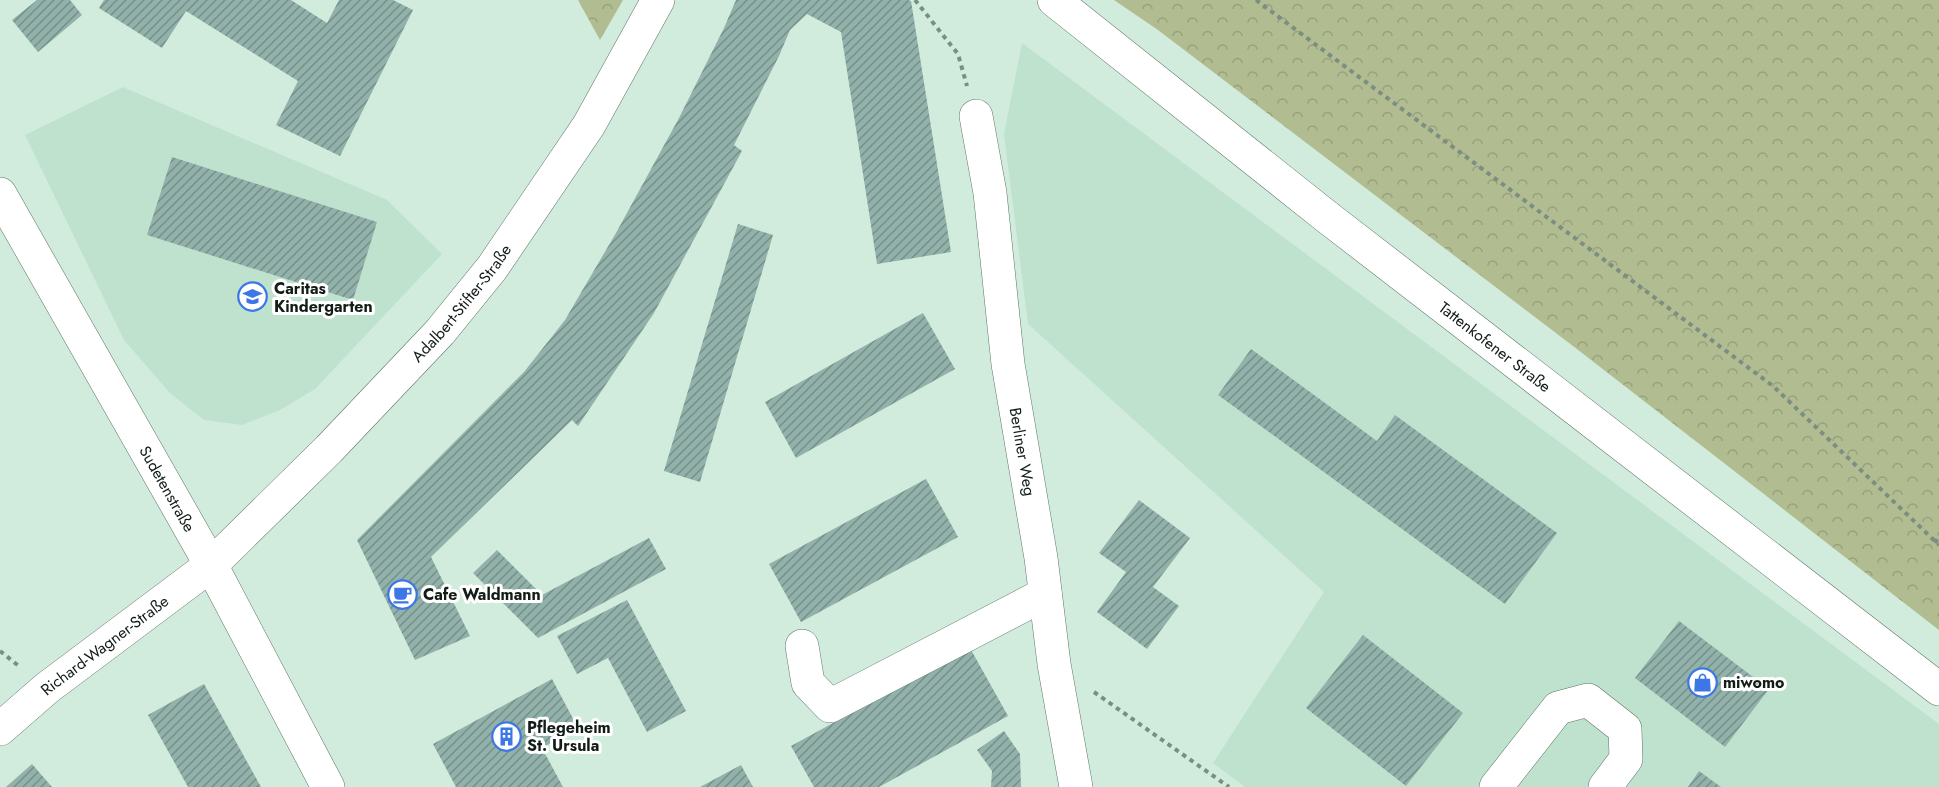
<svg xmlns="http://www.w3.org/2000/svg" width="1939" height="787" font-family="Jost,sans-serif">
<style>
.built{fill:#bfe2ce}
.forest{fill:url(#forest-crowns)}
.building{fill:url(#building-hatch)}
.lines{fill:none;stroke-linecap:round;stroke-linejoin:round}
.minor-casing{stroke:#5d7567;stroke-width:34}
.major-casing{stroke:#5d7567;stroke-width:34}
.path{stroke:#7b8e83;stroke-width:4;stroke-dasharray:4.5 4.5;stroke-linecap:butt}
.minor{stroke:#fff;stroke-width:33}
.major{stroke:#fff;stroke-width:33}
.labels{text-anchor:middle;stroke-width:6;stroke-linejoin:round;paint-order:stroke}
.poi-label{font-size:16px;font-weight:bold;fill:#131d17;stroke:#fff;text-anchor:start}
.street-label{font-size:16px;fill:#131d17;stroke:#fff}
</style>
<defs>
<pattern id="forest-crowns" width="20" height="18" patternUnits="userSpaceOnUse" patternTransform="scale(1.5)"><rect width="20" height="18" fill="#b1bc91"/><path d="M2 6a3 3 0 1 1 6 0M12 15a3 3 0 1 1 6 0" fill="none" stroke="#97a17c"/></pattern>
<pattern id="building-hatch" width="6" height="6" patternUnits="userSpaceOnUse" patternTransform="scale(1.5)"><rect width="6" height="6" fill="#91b1aa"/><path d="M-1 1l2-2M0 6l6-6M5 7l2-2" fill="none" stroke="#758f89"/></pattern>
</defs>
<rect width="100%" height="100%" fill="#d1ecdc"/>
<path class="built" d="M1022 43 1939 724V787H1245L1213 763 1324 592 1028 324 1004 134Z
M123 87 387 200 442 254 315 389 280 410 242 425 204 420 170 393 124 340 25 135Z"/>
<path class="forest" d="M578 0H623L600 40Z
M1114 0H1939V630L1573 346 1158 30Z"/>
<path class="building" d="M37 0H70L82 15 38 52 12 20Z
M104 0H291L327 23 339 0H393L413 10 340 156 276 125 298 81 186 11 162 48 99 8Z
M736 0H908L911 1 951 252 877 264 841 32 807 14 790 30 779 56 734 145 742 151 654 313 578 426 572 420 431 557 470 636 415 660 357 540 524 372 565 320 616 233 679 118 724 28Z
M172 157 377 222 353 300 147 235Z
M738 224 773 235 700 482 664 471Z
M923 313 955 369 796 458 765 402Z
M1251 349 1377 441 1395 415 1557 533 1505 604 1218 395Z
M926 479 958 537 801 622 769 564Z
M1139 500 1190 538 1153 587 1179 606 1147 649 1097 612 1126 572 1099 553Z
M649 538 666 569 538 638 473 573 497 550 542 595Z
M627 600 686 711 647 732 608 658 577 674 557 636Z
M1679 621 1769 689 1725 747 1635 678Z
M1363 635 1463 713 1406 786 1306 708Z
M970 648 1008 716 879 787H814L791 746Z
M552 679 578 728 542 748 563 787H456L433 744Z
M204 684 261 787H188L148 715Z
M1004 731 1020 754 1021 787H991L992 771 977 750Z
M32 764 52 787H6Z
M741 765 753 787H700Z
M1699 771 1721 787H1688Z"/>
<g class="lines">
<defs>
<g id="minor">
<path id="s1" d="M976 116 990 193 1008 364 1041 558 1054 664 1076 787"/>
<path id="s2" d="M0 194 211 565 328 787"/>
<path d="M802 646 808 683 830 706 1045 594"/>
<path id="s3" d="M0 729 47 688 211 565 329 449 440 332 492 268 589 125 658 0"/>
<path d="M1496 787 1558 708 1588 700 1625 729 1626 759 1605 787"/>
</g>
<g id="major">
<path id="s4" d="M1054 0 1327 217 1939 689"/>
</g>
</defs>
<use href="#minor" class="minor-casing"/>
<use href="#major" class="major-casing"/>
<path class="path" d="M915 0 958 54 967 86
M1256 0 1773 386 1939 545
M1935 543 1939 537
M0 651 20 667
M1094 692 1229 787"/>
<use href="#minor" class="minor"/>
<use href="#major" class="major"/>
</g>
<defs>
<symbol id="school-ring" viewBox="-11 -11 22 22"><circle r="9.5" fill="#fff" stroke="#3d77e6" stroke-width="1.5"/><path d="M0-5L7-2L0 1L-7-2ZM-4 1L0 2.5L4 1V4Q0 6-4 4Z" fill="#3d77e6"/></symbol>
<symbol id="cafe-ring" viewBox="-11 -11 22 22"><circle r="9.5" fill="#fff" stroke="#3d77e6" stroke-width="1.5"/><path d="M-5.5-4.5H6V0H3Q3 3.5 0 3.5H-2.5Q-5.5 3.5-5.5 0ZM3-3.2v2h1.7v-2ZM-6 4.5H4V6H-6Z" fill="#3d77e6"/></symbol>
<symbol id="shop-ring" viewBox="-11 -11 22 22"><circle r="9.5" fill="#fff" stroke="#3d77e6" stroke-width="1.5"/><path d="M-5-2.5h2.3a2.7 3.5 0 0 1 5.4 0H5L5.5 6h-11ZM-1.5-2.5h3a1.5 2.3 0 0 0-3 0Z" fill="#3d77e6"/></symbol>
<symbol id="building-ring" viewBox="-11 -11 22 22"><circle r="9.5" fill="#fff" stroke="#3d77e6" stroke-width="1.5"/><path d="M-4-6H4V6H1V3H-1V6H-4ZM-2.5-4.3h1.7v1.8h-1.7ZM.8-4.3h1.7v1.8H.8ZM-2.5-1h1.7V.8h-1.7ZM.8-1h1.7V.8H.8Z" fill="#3d77e6"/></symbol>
</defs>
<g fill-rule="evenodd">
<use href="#school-ring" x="236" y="280" width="33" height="33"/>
<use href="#cafe-ring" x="386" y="578" width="33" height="33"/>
<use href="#shop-ring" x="1686" y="666" width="33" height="33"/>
<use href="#building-ring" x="490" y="720" width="33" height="33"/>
</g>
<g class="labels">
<g class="poi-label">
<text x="274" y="294">Caritas<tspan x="274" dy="18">Kindergarten</tspan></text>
<text x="423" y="600">Cafe Waldmann</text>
<text x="1723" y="688">miwomo</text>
<text x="527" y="733">Pflegeheim<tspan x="527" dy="18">St. Ursula</tspan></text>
</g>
<g class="street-label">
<text dy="6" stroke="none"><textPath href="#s3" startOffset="630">Adalbert-Stifter-Straße</textPath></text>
<text dy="6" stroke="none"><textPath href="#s4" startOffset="561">Tattenkofener Straße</textPath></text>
<text dy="6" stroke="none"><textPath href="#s1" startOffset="339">Berliner Weg</textPath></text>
<text dy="6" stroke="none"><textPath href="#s2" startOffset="339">Sudetenstraße</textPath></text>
<text dy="6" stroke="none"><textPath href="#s3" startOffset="134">Richard-Wagner-Straße</textPath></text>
</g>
</g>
</svg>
